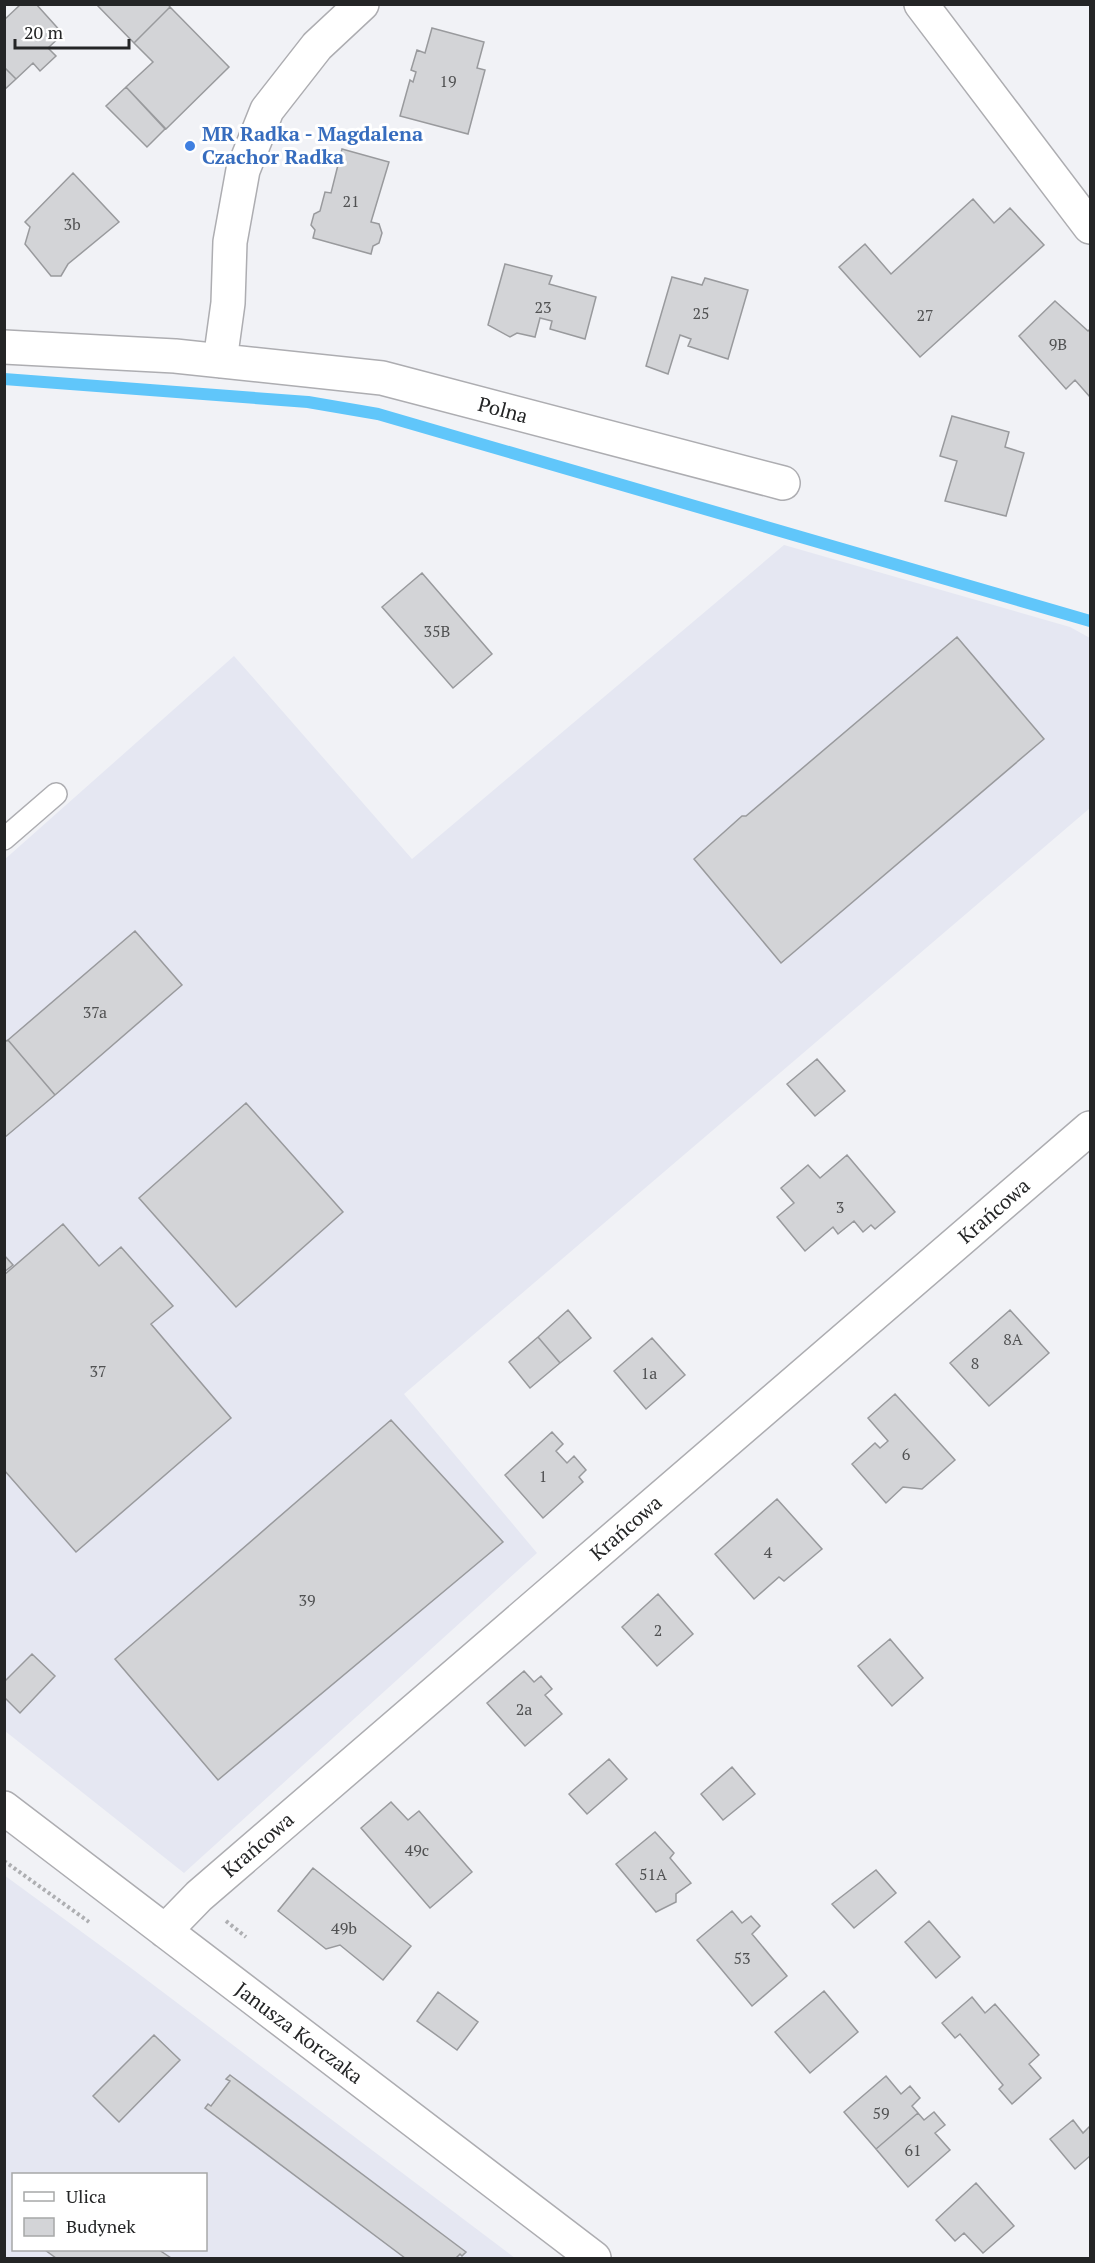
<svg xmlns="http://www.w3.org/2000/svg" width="1095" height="2263" font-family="'PT Serif',serif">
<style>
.built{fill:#e5e7f2;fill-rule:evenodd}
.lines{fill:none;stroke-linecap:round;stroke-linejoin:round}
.stream{stroke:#60c6fa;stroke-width:12}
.building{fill:#d3d4d7;stroke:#999a9d;stroke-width:1.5}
.service-casing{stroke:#adadb1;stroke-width:24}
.minor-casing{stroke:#adadb1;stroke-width:36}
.path{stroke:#aeafb2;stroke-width:4;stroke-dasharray:3 3;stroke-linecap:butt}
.service{stroke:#fff;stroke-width:21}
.minor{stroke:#fff;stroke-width:33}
.shop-dot{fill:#3f7fe0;stroke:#fff;stroke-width:2}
.labels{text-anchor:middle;stroke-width:6;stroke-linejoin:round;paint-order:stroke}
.number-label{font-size:16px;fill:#505152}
.shop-label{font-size:20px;font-weight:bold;fill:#366cbe;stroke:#fff;text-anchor:start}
.street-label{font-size:20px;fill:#242526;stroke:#fff}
</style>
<rect width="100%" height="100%" fill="#f1f2f6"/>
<path class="built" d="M784 545 1070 627 1090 638V808L404 1394 537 1553 184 1873 5 1731 4 860 234 656 412 859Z
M4 1875 131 1968 515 2258H5ZM14 2174H206V2250H14Z"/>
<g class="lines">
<path class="stream" d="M4 379 308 402 378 414 1090 621"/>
</g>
<path class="building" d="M21 4H36L63 34 48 48 56 56 40 71 33 63 16 79 4 67V20Z
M96 4H168L170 7 134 43Z
M170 7 229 67 166 129 126 87 153 62 134 43Z
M432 28 484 42 477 68 485 70 468 134 400 116 410 80 413 82 416 72 411 70 417 50 425 53Z
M4 67 16 79 4 90Z
M126 87 165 129 147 147 106 106Z
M342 149 389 162 371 222 379 224 382 233 379 243 373 246 371 254 313 238 315 230 311 225 314 214 320 211 325 192 331 193Z
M73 173 119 222 68 264 61 276H51L25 244 30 227 25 222Z
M973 199 994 223 1010 208 1044 245 920 357 839 267 865 244 891 274Z
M505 264 552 276 549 284 596 297 585 339 550 329 552 321 540 318 535 337 517 333 510 337 488 325Z
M672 277 702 285 705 278 748 290 728 359 688 346 691 339 680 335 668 374 646 366Z
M1055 301 1088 331 1090 329V397L1075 380 1066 389 1019 336Z
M952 416 1009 432 1005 447 1024 453 1006 516 945 501 957 461 940 456Z
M422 573 492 654 453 688 382 607Z
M957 637 1044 739 781 963 694 859 742 816H746Z
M135 931 182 985 55 1095 8 1040Z
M8 1040 55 1095 4 1138V1042Z
M817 1059 845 1091 815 1116 787 1084Z
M246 1103 343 1212 236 1307 139 1198Z
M847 1155 895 1212 875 1229 871 1225 863 1232 854 1221 838 1234 833 1227 805 1251 777 1217 794 1203 781 1188 808 1165 820 1178Z
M63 1224 99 1266 121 1247 173 1306 151 1324 231 1418 76 1552 4 1470V1275Z
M4 1255 13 1265 4 1272Z
M568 1310 591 1338 560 1363 538 1337Z
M1010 1310 1049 1353 989 1406 950 1363Z
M538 1337 560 1363 530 1388 509 1362Z
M652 1338 685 1375 646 1409 614 1371Z
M895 1394 955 1460 922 1489 903 1487 886 1503 852 1464 875 1443 880 1448 888 1441 868 1418Z
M391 1420 503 1542 218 1780 115 1659Z
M552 1432 563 1444 556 1451 567 1463 574 1456 586 1470 579 1477 583 1482 543 1518 505 1475Z
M777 1499 822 1549 784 1581 779 1577 754 1599 715 1554Z
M658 1594 693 1634 657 1666 622 1627Z
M890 1639 923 1678 892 1706 858 1666Z
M32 1654 55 1676 20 1713 4 1697V1682Z
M524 1671 534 1682 541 1676 552 1689 545 1695 562 1714 525 1746 487 1703Z
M609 1759 627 1779 587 1814 569 1794Z
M732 1767 755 1794 723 1820 701 1794Z
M391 1802 408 1820 419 1811 472 1872 430 1908 361 1828Z
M655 1832 674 1853 670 1858 691 1883 676 1894V1902L656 1912 616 1864Z
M313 1868 411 1946 383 1980 340 1945 326 1949 278 1911Z
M876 1870 896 1893 854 1928 832 1904Z
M732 1911 742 1923 751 1916 760 1926 752 1934 787 1976 752 2006 697 1940Z
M929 1921 960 1957 936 1978 905 1942Z
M824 1991 858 2032 810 2073 775 2032Z
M438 1992 478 2022 457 2050 417 2021Z
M972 1997 985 2013 995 2004 1039 2055 1029 2064 1041 2078 1012 2104 999 2089 1003 2085 960 2034 955 2038 942 2023Z
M154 2035 180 2060 119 2122 93 2096Z
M230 2075 466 2252 462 2256 460 2254 456 2258H405L205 2108 208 2104 211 2106 230 2081 226 2079Z
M886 2076 901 2094 910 2086 920 2098 912 2106 918 2113 876 2149 844 2112Z
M934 2112 945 2125 935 2133 950 2150 908 2187 876 2149 918 2113 924 2120Z
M1073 2120 1083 2133 1090 2126V2156L1075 2169 1050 2139Z
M976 2183 1014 2226 983 2253 964 2233 955 2241 936 2220Z
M45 2250H159L171 2258H56Z"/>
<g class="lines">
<defs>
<path id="service" d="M4 839 56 794"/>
<path id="minor" d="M921 4 1090 227
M4 347 175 356 382 378 783 483
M220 361 228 303 230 242 243 170 267 110 317 46 362 4
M4 1808 594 2258
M165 1931 199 1896 1090 1128"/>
</defs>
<use href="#service" class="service-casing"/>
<use href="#minor" class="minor-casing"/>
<path class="path" d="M4 1861 89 1922
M226 1921 246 1937"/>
<use href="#service" class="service"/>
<use href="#minor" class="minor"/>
</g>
<circle class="shop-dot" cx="190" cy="146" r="6"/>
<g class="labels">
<g class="number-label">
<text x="448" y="87">19</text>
<text x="351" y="207">21</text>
<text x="72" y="230">3b</text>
<text x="543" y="313">23</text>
<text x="701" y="319">25</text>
<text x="925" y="321">27</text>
<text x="1058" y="350">9B</text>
<text x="437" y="637">35B</text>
<text x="95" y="1018">37a</text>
<text x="840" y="1213">3</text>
<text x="1013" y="1345">8A</text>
<text x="975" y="1369">8</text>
<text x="98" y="1377">37</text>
<text x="649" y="1379">1a</text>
<text x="906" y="1460">6</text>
<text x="543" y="1482">1</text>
<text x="768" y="1558">4</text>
<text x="307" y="1606">39</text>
<text x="658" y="1636">2</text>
<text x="524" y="1715">2a</text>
<text x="417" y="1856">49c</text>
<text x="653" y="1880">51A</text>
<text x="344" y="1934">49b</text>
<text x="742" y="1964">53</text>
<text x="881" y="2119">59</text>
<text x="913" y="2156">61</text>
</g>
<g class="shop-label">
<text x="202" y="141">MR Radka - Magdalena<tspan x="202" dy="23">Czachor Radka</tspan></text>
</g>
<g class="street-label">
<text transform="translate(503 410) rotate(15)" y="7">Polna</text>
<text transform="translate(994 1211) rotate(-41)" y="7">Krańcowa</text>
<text transform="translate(626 1528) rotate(-41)" y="7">Krańcowa</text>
<text transform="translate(258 1845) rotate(-41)" y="7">Krańcowa</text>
<text transform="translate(299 2033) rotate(37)" y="7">Janusza Korczaka</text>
</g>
</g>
<rect width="1095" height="2263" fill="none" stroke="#242526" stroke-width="12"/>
<rect x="12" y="2173" width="195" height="78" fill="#ffffff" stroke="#a7a8a8" stroke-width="1.5"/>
<rect x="24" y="2192" width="30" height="9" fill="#ffffff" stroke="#a7a8a8" stroke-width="1.5"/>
<text x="66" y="2203" font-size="18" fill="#242526">Ulica</text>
<rect x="24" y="2218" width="30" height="18" fill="#d3d4d7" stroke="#a7a8a8" stroke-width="1.5"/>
<text x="66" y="2233" font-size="18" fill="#242526">Budynek</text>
<path d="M15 39v9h114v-9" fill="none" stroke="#242526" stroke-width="3"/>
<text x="24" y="39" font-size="18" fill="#242526" stroke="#ffffff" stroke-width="4.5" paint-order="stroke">20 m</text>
</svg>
